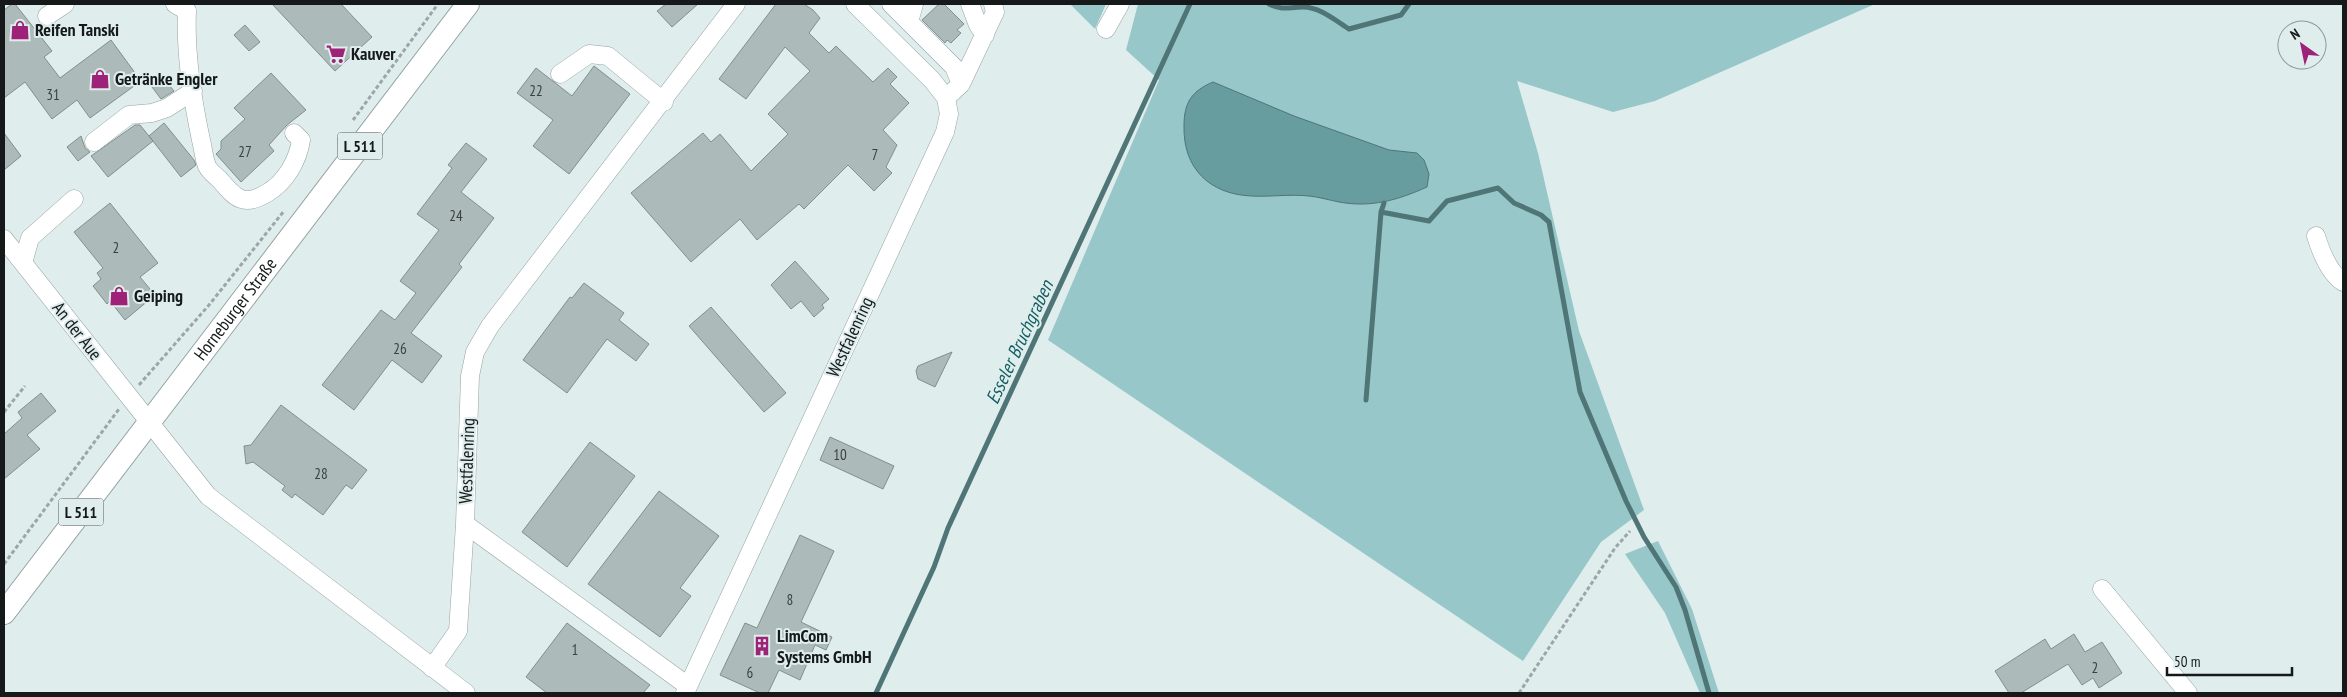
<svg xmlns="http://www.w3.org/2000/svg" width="2347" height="697" font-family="'PT Sans Narrow',sans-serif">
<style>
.green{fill:#98c7ca}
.water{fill:#689d9f;stroke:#4f7577}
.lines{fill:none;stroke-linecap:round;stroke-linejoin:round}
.stream{stroke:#4f7577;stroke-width:5}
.building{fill:#adbaba;stroke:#828f8f}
.minor-casing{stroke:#96a3a3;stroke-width:19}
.major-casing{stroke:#96a3a3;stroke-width:24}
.path{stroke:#9ca6a6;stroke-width:3;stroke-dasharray:4 2.5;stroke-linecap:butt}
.minor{stroke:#fff;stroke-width:18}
.major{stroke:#fff;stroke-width:22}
.labels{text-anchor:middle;stroke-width:4;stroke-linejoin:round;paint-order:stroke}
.number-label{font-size:15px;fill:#3b4141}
.shield{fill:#dfeded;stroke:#525959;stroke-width:1}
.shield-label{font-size:16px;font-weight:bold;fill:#151919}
.poi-label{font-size:18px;font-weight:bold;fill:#151919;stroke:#dfeded;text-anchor:start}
.street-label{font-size:18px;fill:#151919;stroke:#dfeded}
.water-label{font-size:19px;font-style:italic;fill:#145e62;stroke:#dfeded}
</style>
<rect width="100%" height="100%" fill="#dfeded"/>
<path class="green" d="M1070 4H1106L1095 29Z
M1138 4H1875L1655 101 1613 112 1517 81 1538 153 1579 331 1644 510 1601 542 1523 661 1048 340 1159 80 1126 50Z
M1658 541 1692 609 1719 693H1700L1665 613 1625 554Z"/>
<path class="water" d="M1213 82 1294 116 1389 150 1417 153 1424 160 1429 174 1427 187C1398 200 1371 208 1339 202 1329 200 1319 197 1309 196 1290 194 1270 197 1251 196 1209 194 1183 168 1184 126 1184 102 1192 91 1213 82Z"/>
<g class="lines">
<path class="stream" d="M1269 4C1284 11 1288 7 1303 7 1320 7 1336 21 1349 29L1401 15 1409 4
M1384 203 1381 212 1429 221 1447 201 1498 188 1514 203 1541 215 1549 222 1580 392 1626 501 1644 537 1676 587 1685 610 1709 693
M1366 400 1381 212
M876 693 934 567 948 528 1190 4"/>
</g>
<path class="building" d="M12 4H15L52 51 44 57 60 78 111 40 141 81 90 118 77 100 52 119 25 82 4 98V10Z
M272 4H341L372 37 335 71Z
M666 4H698L672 27 657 11Z
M776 4H804L813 10 820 18 809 33 829 53 836 46 873 82 888 68 897 77 890 84 909 103 883 130 897 145 886 167 892 173 874 191 848 165 804 209 799 204 757 240 740 219 691 262 631 193 703 133 711 142 720 134 751 171 788 134 768 114 810 71 785 47 746 99 719 79Z
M939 4H944L964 24 957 30 961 33 951 43 947 40 945 43 922 20Z
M245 25 260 42 249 51 234 35Z
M594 66 630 94 569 174 533 146 553 120 517 93 536 68 572 96Z
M271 73 306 110 287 125 269 145 274 151 241 182 216 154 221 149V141L245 119 234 108Z
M161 75 174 91 161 99 149 83Z
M164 123 194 160 196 165 181 177 149 136Z
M135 125H140L153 141 108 177 91 156Z
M4 133 21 156 4 170Z
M81 136 85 148 90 152 78 161 67 147Z
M466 143 487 159 461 192 494 218 459 264 462 267 411 333 442 356 422 383 392 360 354 410 322 385 381 310 395 320 416 293 400 281 439 230 417 214 452 168 448 165Z
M110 203 158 263 140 277 155 295 125 320 110 301 107 304 93 286 101 279 97 273 103 268 74 232Z
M795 261 829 299 822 305 824 308 814 317 801 301 791 309 771 285Z
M584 283 624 313 619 320 649 344 636 361 607 339 567 393 523 360 570 297 572 298Z
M711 307 786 393 764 412 689 326Z
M952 352 935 387 918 379 916 371 918 366Z
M41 393 56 411 27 435 40 449 4 479V434L22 418 18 412Z
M281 405 367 470 352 489 346 485 323 515 295 494 292 498 282 490 285 486 253 462 246 464 244 446 251 445Z
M830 437 894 466 883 489 820 460Z
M590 442 635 476 567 567 522 532Z
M659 491 719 536 680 588 691 596 660 637 588 584Z
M800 535 834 551 801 622 832 637 826 650 815 645 800 680 779 670 768 693H760L720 675 745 623 757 628Z
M567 623 650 685 643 693H547L526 677Z
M2074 634 2085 652 2102 642 2122 673 2099 688 2093 678 2082 685 2068 664 2021 693H2009L1995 671 2045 639 2051 649Z"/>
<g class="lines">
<defs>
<path id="minor" d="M175 4 187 11C185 54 192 98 201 140 203 148 204 159 207 166 209 171 216 176 220 180 236 199 244 207 267 193 286 182 298 160 301 140L294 133
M891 4 954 67 961 84
M970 4 978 25 985 35
M47 16 65 4
M909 22 914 4
M1106 29 1120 4
M560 74 589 54 608 56 664 102
M946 98 961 84 995 12 993 4
M94 142 129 115 152 113 167 108 193 91
M2316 236C2321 252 2329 273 2343 282
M4 239 208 496 466 693
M23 263 30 238 74 199
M465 524 688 686
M2102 589 2188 693
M432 668 458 631 465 524 470 376 475 352 490 326 736 4
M685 693 945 132 949 114 946 98 932 80 855 4"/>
<g id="major">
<path id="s1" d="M4 613 468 4"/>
</g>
</defs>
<use href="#minor" class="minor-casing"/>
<use href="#major" class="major-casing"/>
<path class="path" d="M353 120 438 4
M139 385 209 305 284 211
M4 412 25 386
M4 564 119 409
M1519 693 1615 548 1630 531"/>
<use href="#minor" class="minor"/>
<use href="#major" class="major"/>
</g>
<defs>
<symbol id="shop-bare" viewBox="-9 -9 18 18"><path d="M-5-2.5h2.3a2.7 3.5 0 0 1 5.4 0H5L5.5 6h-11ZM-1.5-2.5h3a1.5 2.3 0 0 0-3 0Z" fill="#9d2278" stroke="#dfeded" stroke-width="2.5" paint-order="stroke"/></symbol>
<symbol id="supermarket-bare" viewBox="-9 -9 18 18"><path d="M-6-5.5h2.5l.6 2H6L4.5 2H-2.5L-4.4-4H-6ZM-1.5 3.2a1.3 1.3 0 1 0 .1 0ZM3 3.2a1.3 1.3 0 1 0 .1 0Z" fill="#9d2278" stroke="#dfeded" stroke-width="2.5" paint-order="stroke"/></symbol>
<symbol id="building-bare" viewBox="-9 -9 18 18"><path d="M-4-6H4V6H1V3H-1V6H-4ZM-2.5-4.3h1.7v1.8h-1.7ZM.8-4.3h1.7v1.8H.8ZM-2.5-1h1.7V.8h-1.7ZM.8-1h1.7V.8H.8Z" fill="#9d2278" stroke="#dfeded" stroke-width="2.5" paint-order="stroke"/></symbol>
</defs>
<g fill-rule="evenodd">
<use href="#shop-bare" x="6" y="16" width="28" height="28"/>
<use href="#supermarket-bare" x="322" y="40" width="28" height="28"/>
<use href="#shop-bare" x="86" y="65" width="28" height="28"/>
<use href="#shop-bare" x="105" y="282" width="28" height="28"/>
<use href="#building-bare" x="748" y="632" width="28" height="28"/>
</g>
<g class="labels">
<g class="number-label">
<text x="536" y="96">22</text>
<text x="53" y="100">31</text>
<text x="245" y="157">27</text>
<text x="875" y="160">7</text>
<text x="456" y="221">24</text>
<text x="116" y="253">2</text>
<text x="400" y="354">26</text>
<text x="840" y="460">10</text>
<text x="321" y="479">28</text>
<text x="790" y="605">8</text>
<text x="575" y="655">1</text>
<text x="2095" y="673">2</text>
<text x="750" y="678">6</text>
</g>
<g class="shield">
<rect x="337.5" y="132.5" width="45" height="27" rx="4"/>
<rect x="58.5" y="498.5" width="45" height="27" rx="4"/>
</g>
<g class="shield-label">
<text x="360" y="152">L 511</text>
<text x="81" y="518">L 511</text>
</g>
<g class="poi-label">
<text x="35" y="36">Reifen Tanski</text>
<text x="351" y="60">Kauver</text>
<text x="115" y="85">Getränke Engler</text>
<text x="134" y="302">Geiping</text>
<text x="777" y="642">LimCom<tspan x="777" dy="21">Systems GmbH</tspan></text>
</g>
<g class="street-label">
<text dy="6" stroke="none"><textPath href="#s1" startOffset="382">Horneburger Straße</textPath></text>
<text transform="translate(77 331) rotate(52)" y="6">An der Aue</text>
<text transform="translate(850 337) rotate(-65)" y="6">Westfalenring</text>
<text transform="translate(467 461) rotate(-88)" y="6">Westfalenring</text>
</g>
<g class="water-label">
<text transform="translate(1019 342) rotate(-65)" y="7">Esseler Bruchgraben</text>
</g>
</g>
<rect width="2347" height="697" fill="none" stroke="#151919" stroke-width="10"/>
<g transform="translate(2302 45) rotate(327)"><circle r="24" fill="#dfeded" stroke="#8e9898"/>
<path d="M0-4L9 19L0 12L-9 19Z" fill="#9d2278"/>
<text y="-8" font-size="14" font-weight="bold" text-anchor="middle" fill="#151919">N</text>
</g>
<path d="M2167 667v8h125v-8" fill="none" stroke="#151919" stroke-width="2.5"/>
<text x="2174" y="667" font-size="15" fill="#151919" stroke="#dfeded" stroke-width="4" paint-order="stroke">50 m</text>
</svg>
